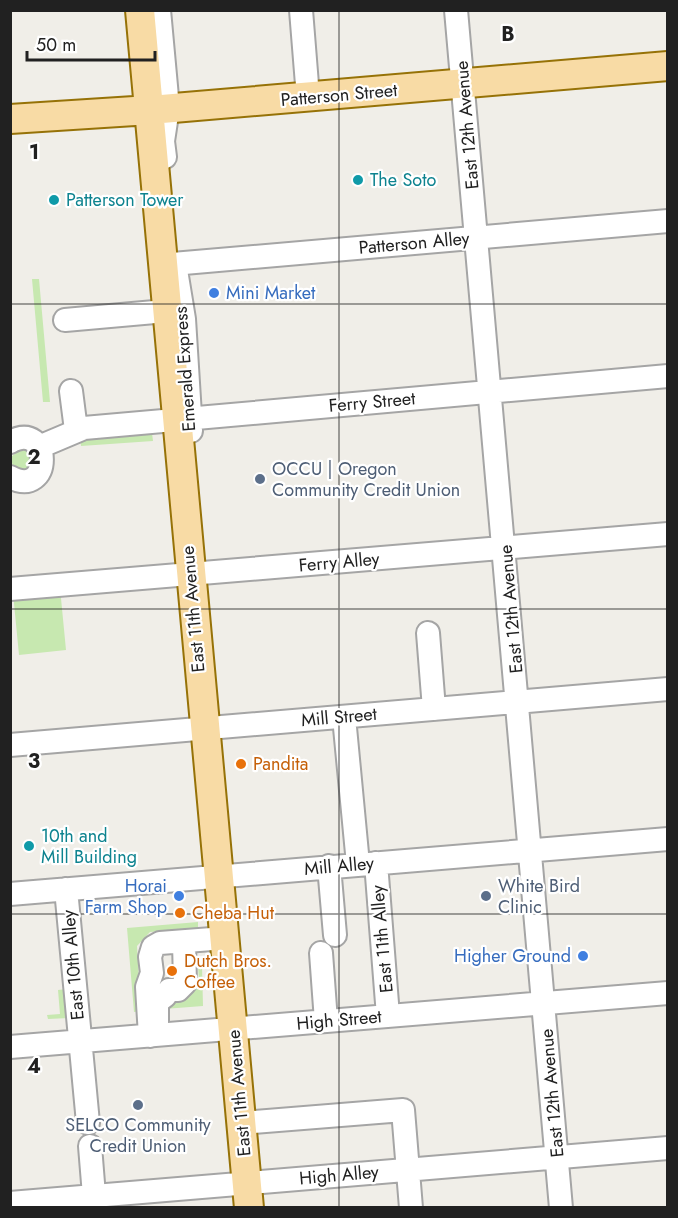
<svg xmlns="http://www.w3.org/2000/svg" width="678" height="1218" font-family="Jost,sans-serif">
<style>
.grass{fill:#c7e8b0}
.lines{fill:none;stroke-linecap:round;stroke-linejoin:round}
.minor-casing{stroke:#a5a5a5;stroke-width:26}
.major-casing{stroke:#967207;stroke-width:32}
.minor{stroke:#fff;stroke-width:22}
.major{stroke:#f8dba5;stroke-width:28}
.grid{fill:none;stroke:#212121;stroke-width:1.5;stroke-opacity:0.55}
.culture-dot{fill:#0f9aa8;stroke:#fff;stroke-width:2}
.shop-dot{fill:#3f7fe0;stroke:#fff;stroke-width:2}
.service-dot{fill:#5c6f8a;stroke:#fff;stroke-width:2}
.food-dot{fill:#e8710a;stroke:#fff;stroke-width:2}
.labels{text-anchor:middle;stroke-width:4.5;stroke-linejoin:round;paint-order:stroke}
.street-label{font-size:18px;fill:#212121;stroke:#fff}
.culture-label{font-size:18px;fill:#0d838f;stroke:#fff;text-anchor:start}
.shop-label{font-size:18px;fill:#366cbe;stroke:#fff;text-anchor:end}
.service-label{font-size:18px;fill:#4e5e75;stroke:#fff;text-anchor:start}
.food-label{font-size:18px;fill:#c56008;stroke:#fff;text-anchor:start}
.grid-label{font-size:20px;text-anchor:middle;font-weight:bold;fill:#212121;stroke:#fff;stroke-width:4.5;stroke-linejoin:round;paint-order:stroke}
</style>
<rect width="100%" height="100%" fill="#f0eee8"/>
<path class="grass" d="M32 279H39L50 402H43Z
M152 433 153 441 81 446 80 438Z
M21 449 32 452 31 471 13 468 11 457Z
M60 588 66 650 19 655 13 593Z
M198 922V928L150 932 137 946 141 1011 134 1012 127 928Z
M198 966H202L203 1006 164 1009 165 1004 194 992 199 981Z
M67 989 69 1018 48 1019 47 1015 60 1014 58 990Z"/>
<g class="lines">
<defs>
<path id="minor" d="M159 10 168 108 163 141 165 157
M301 10 308 97
M456 10 561 1208
M161 265 668 221
M176 270 184 319 191 431
M65 320 166 311
M71 391 76 430
M10 442C52 419 53 500 10 477
M39 447 84 428 668 376
M10 589 668 534
M428 633 434 709
M344 717 358 864
M10 745 668 689
M376 863 388 1016
M329 866 335 935
M66 889 88 1123
M10 894 668 839
M321 953 326 1021
M157 1024V1002L165 996 169 990H178L185 983 184 942
M150 1036 147 987 152 973 150 957 153 947 160 943 225 938
M10 1047 668 993
M241 1123 403 1110 411 1208
M90 1146 95 1208
M10 1203 668 1148"/>
<path id="major" d="M140 10 249 1208
M10 119 150 110 668 66"/>
</defs>
<use href="#minor" class="minor-casing"/>
<use href="#major" class="major-casing"/>
<use href="#minor" class="minor"/>
<use href="#major" class="major"/>
</g>
<path class="grid" d="M339 10V1208M10 304H668M10 609H668M10 914H668"/>
<g class="culture-dot">
<circle cx="358" cy="180" r="6"/>
<circle cx="54" cy="200" r="6"/>
<circle cx="29" cy="846" r="6"/>
</g>
<g class="shop-dot">
<circle cx="214" cy="293" r="6"/>
<circle cx="179" cy="896" r="6"/>
<circle cx="583" cy="956" r="6"/>
</g>
<g class="service-dot">
<circle cx="260" cy="479" r="6"/>
<circle cx="486" cy="896" r="6"/>
<circle cx="138" cy="1105" r="6"/>
</g>
<g class="food-dot">
<circle cx="241" cy="764" r="6"/>
<circle cx="180" cy="913" r="6"/>
<circle cx="172" cy="971" r="6"/>
</g>
<g class="labels">
<g class="street-label">
<text transform="translate(339 95) rotate(-5)" y="6">Patterson Street</text>
<text transform="translate(467 125) rotate(-95)" y="6">East 12th Avenue</text>
<text transform="translate(414 243) rotate(-5)" y="6">Patterson Alley</text>
<text transform="translate(185 369) rotate(-94)" y="6">Emerald Express</text>
<text transform="translate(372 402) rotate(-5)" y="6">Ferry Street</text>
<text transform="translate(339 562) rotate(-5)" y="6">Ferry Alley</text>
<text transform="translate(193 609) rotate(-95)" y="6">East 11th Avenue</text>
<text transform="translate(511 609) rotate(-95)" y="6">East 12th Avenue</text>
<text transform="translate(339 717) rotate(-5)" y="6">Mill Street</text>
<text transform="translate(339 866) rotate(-5)" y="6">Mill Alley</text>
<text transform="translate(382 939) rotate(-95)" y="6">East 11th Alley</text>
<text transform="translate(73 965) rotate(-95)" y="6">East 10th Alley</text>
<text transform="translate(339 1020) rotate(-5)" y="6">High Street</text>
<text transform="translate(239 1093) rotate(-95)" y="6">East 11th Avenue</text>
<text transform="translate(552 1093) rotate(-95)" y="6">East 12th Avenue</text>
<text transform="translate(339 1175) rotate(-5)" y="6">High Alley</text>
</g>
<g class="culture-label">
<text x="370" y="186">The Soto</text>
<text x="66" y="206">Patterson Tower</text>
<text x="41" y="842">10th and<tspan x="41" dy="21">Mill Building</tspan></text>
</g>
<g class="shop-label">
<text x="226" y="299" text-anchor="start">Mini Market</text>
<text x="167" y="892">Horai<tspan x="167" dy="21">Farm Shop</tspan></text>
<text x="571" y="962">Higher Ground</text>
</g>
<g class="service-label">
<text x="272" y="475">OCCU | Oregon<tspan x="272" dy="21">Community Credit Union</tspan></text>
<text x="498" y="892">White Bird<tspan x="498" dy="21">Clinic</tspan></text>
<text x="138" y="1131" text-anchor="middle">SELCO Community<tspan x="138" dy="21">Credit Union</tspan></text>
</g>
<g class="food-label">
<text x="253" y="770">Pandita</text>
<text x="192" y="919">Cheba Hut</text>
<text x="184" y="967">Dutch Bros.<tspan x="184" dy="21">Coffee</tspan></text>
</g>
</g>
<g class="grid-label">
<text x="508" y="41">B</text>
<text x="34" y="159">1</text>
<text x="34" y="464">2</text>
<text x="34" y="768">3</text>
<text x="34" y="1073">4</text>
</g>
<rect width="678" height="1218" fill="none" stroke="#212121" stroke-width="24"/>
<path d="M27 51v9h128v-9" fill="none" stroke="#212121" stroke-width="3"/>
<text x="36" y="51" font-size="18" fill="#212121" stroke="#ffffff" stroke-width="4.5" paint-order="stroke">50 m</text>
</svg>
